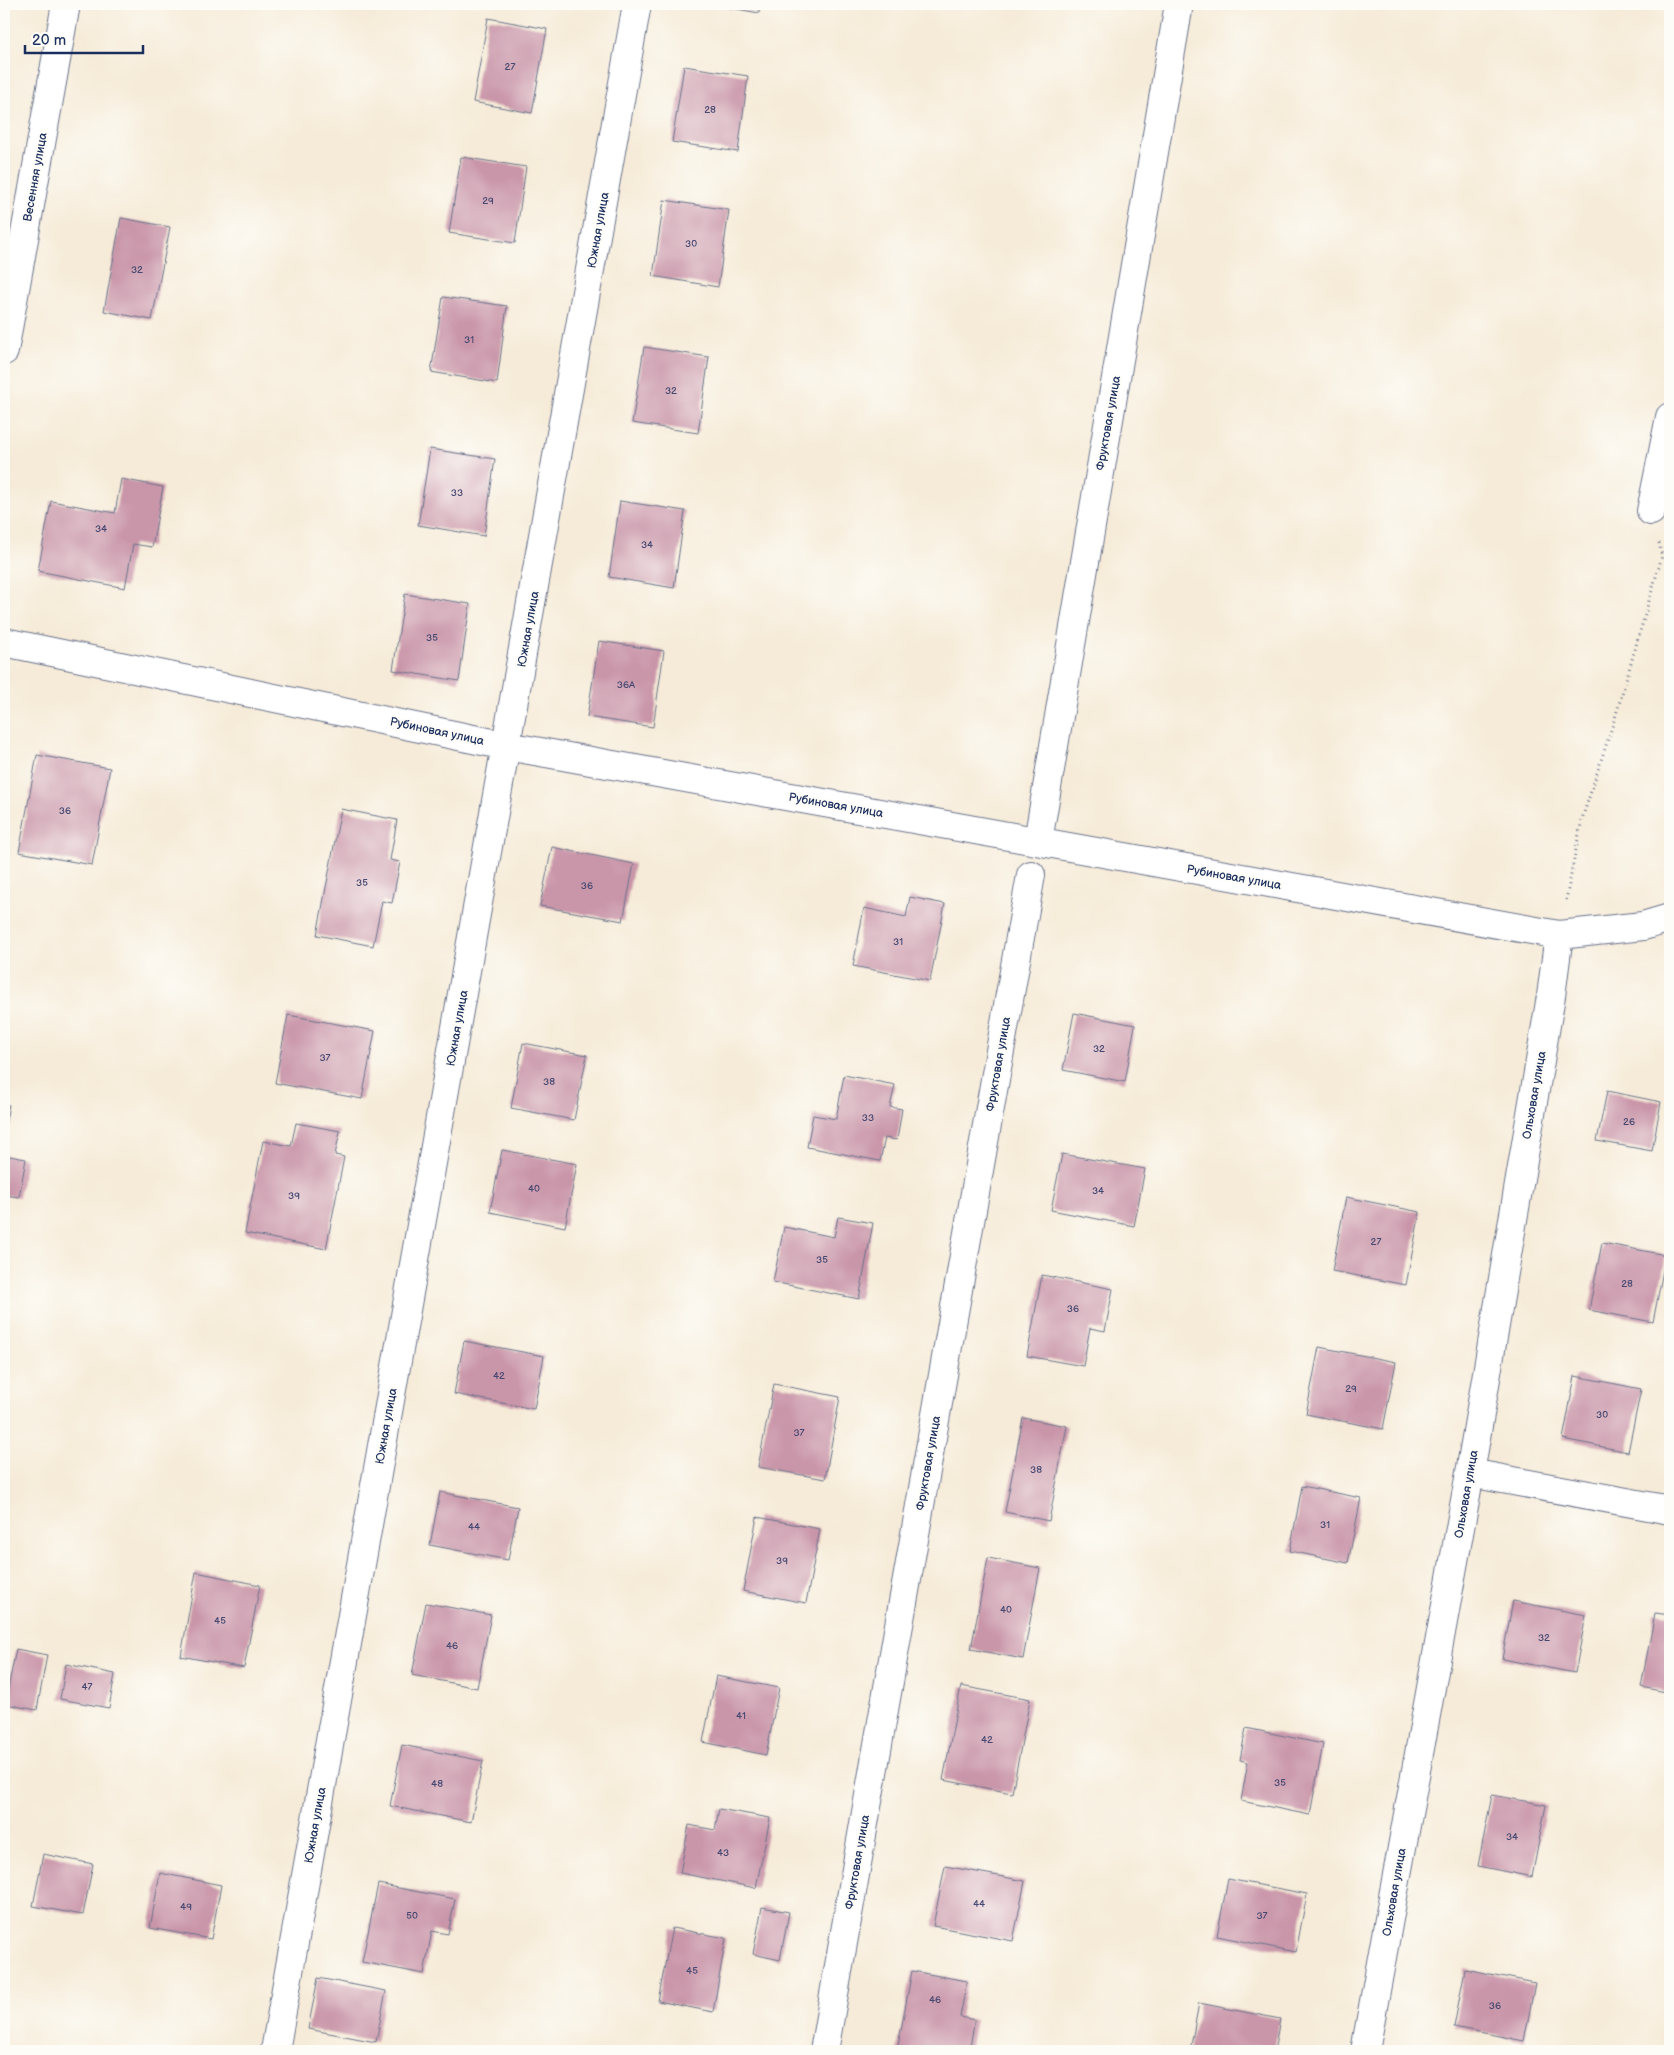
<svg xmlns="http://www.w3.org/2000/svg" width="1674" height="2055" font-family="'Balsamiq Sans',sans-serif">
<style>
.building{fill:#c995a9}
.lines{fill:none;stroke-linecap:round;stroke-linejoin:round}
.minor-casing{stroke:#687189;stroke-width:30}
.path{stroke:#687189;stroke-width:3;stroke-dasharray:1 4;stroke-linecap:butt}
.minor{stroke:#fff;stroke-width:28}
.labels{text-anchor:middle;stroke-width:4;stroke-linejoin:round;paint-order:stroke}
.number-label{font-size:10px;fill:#464871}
.street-label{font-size:12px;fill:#1b2f5e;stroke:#fdfcf7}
</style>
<rect width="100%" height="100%" fill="#fdfcf7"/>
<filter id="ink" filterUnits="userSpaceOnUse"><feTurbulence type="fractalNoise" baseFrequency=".02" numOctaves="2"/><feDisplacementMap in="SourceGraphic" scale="10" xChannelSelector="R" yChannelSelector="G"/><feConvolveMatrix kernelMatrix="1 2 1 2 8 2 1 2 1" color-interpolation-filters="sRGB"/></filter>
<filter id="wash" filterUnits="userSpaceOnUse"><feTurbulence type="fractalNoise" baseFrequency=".0096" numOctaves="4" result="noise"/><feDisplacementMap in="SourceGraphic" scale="20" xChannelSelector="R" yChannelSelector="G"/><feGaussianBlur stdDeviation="1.12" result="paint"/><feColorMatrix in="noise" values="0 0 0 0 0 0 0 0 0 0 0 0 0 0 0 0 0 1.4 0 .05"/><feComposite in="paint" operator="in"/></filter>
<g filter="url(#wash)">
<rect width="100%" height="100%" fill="#f6ebd8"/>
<g id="blocks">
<path class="building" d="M709 4H760L759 13Z
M488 18 547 29 532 113 473 102Z
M684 66 748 76 738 152 672 142Z
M461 157 526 167 515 243 449 233Z
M664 200 729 210 718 287 653 276Z
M121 218 170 227 152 320 104 311Z
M443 297 507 306 497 383 431 372Z
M644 347 709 357 698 433 632 423Z
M430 449 495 459 484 536 418 525Z
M121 479 163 487 152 547 133 544 125 588 38 571 51 501 115 513Z
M620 501 685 511 674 588 609 577Z
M405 594 470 604 459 681 393 670Z
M599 641 664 651 653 727 587 717Z
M37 755 110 768 92 865 19 852Z
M341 809 397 820 390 860 400 862 392 903 382 901 373 946 317 935Z
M552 847 634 864 623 921 540 906Z
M910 897 945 904 930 981 853 966 864 908 906 917Z
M1074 1013 1135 1025 1125 1082 1063 1070Z
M288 1015 375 1031 362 1099 275 1083Z
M523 1043 587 1055 574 1120 511 1108Z
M844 1075 895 1085 890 1107 902 1109 897 1140 885 1138 880 1161 807 1147 813 1115 836 1119Z
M1607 1091 1661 1102 1652 1151 1597 1141Z
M4 1104 9 1105 5 1126H4Z
M296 1123 340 1131 335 1155 344 1157 326 1249 245 1233 263 1141 291 1146Z
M502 1150 577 1164 565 1227 490 1212Z
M1062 1154 1145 1169 1134 1226 1051 1210Z
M4 1155 26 1159 19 1197 4 1195Z
M1346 1197 1420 1212 1406 1285 1332 1271Z
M838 1217 873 1223 859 1299 773 1282 784 1227 834 1237Z
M1602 1243 1666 1255 1653 1322 1589 1310Z
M1042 1275 1113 1289 1105 1331 1090 1328 1083 1366 1027 1356Z
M464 1341 544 1356 534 1409 454 1394Z
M1319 1347 1396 1362 1383 1429 1306 1414Z
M1575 1376 1641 1389 1628 1452 1563 1439Z
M774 1384 840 1397 825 1479 758 1467Z
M1023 1418 1067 1426 1049 1521 1005 1512Z
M1302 1486 1361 1498 1348 1563 1290 1551Z
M440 1492 518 1507 508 1560 430 1545Z
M757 1517 820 1529 806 1603 743 1591Z
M988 1558 1040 1568 1023 1659 971 1649Z
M196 1572 260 1585 244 1668 181 1656Z
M1513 1601 1586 1615 1575 1673 1502 1659Z
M426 1603 491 1615 477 1688 412 1675Z
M1655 1613 1670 1615V1693L1641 1687Z
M16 1649 47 1655 37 1710 5 1704Z
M66 1664 115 1674 109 1708 60 1699Z
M716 1676 779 1688 766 1755 703 1742Z
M961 1686 1030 1699 1012 1793 943 1780Z
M1246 1728 1323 1744 1310 1815 1241 1801 1248 1762 1240 1760Z
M402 1745 483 1761 471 1822 390 1806Z
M1492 1795 1546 1805 1532 1877 1478 1866Z
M719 1809 770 1818 756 1888 680 1873 689 1825 715 1830Z
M43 1854 93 1864 83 1915 33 1906Z
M945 1866 1025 1881 1013 1941 933 1926Z
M160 1873 221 1885 211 1939 150 1928Z
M1228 1879 1307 1894 1296 1952 1217 1936Z
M378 1884 455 1899 448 1934 432 1931 424 1974 362 1962Z
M762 1907 789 1912 780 1960 753 1954Z
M672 1928 726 1938 713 2012 658 2001Z
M1465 1969 1535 1983 1524 2041 1454 2027Z
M912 1971 967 1981 960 2017 975 2020 969 2051H897Z
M318 1978 386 1991 376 2042 308 2029Z
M1199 2003 1280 2019 1274 2051H1190Z"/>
</g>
</g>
<g filter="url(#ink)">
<use href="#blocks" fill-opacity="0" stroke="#687189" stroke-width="1"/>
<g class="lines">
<defs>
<path id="minor" d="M4 351 66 4
M1651 511 1670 417
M4 642 507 746 1559 935 1643 926 1670 918
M1038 841 1179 4
M1470 1473 1670 1510
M275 2051 637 4
M824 2051 1031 875
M1365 2051 1470 1473 1551 996 1559 935"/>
</defs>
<use href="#minor" class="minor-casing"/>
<path class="path" d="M1566 900 1582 819 1615 718 1662 556 1659 543"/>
<use href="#minor" class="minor"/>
</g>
</g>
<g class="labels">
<g class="number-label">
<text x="510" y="70">27</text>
<text x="710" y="113">28</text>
<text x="488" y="204">29</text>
<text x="691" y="247">30</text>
<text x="137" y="273">32</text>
<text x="469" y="343">31</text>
<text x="671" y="394">32</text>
<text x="457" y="496">33</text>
<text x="101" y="532">34</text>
<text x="647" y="548">34</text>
<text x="432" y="641">35</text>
<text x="626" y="688">36А</text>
<text x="65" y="814">36</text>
<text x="362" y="886">35</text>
<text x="587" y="889">36</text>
<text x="898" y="945">31</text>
<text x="1099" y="1052">32</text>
<text x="325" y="1061">37</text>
<text x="549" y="1085">38</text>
<text x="868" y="1121">33</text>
<text x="1629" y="1125">26</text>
<text x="534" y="1192">40</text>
<text x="1098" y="1194">34</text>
<text x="294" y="1199">39</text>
<text x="1376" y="1245">27</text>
<text x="822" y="1263">35</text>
<text x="1627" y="1287">28</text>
<text x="1073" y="1312">36</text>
<text x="499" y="1379">42</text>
<text x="1351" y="1392">29</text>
<text x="1602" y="1418">30</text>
<text x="799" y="1436">37</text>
<text x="1036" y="1473">38</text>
<text x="1325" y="1528">31</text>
<text x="474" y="1530">44</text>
<text x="782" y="1564">39</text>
<text x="1006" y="1613">40</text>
<text x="220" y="1624">45</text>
<text x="1544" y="1641">32</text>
<text x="452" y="1649">46</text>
<text x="87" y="1690">47</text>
<text x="741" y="1719">41</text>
<text x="987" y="1743">42</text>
<text x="1280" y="1786">35</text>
<text x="437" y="1787">48</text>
<text x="1512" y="1840">34</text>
<text x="723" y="1856">43</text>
<text x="979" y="1907">44</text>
<text x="186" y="1910">49</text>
<text x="412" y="1919">50</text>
<text x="1262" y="1919">37</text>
<text x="692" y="1974">45</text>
<text x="935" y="2003">46</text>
<text x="1495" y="2009">36</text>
</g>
<g class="street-label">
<text transform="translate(35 177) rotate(-80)" y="4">Весенняя улица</text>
<text transform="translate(598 230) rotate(-80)" y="4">Южная улица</text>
<text transform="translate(1108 423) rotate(-80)" y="4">Фруктовая улица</text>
<text transform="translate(528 629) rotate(-80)" y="4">Южная улица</text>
<text transform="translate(437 731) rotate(12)" y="4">Рубиновая улица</text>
<text transform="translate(836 805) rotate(10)" y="4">Рубиновая улица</text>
<text transform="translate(1234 877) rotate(10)" y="4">Рубиновая улица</text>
<text transform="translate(457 1028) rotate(-80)" y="4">Южная улица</text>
<text transform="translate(998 1064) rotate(-80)" y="4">Фруктовая улица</text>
<text transform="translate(1534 1095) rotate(-80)" y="4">Ольховая улица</text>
<text transform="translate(386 1426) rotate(-80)" y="4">Южная улица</text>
<text transform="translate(928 1463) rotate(-80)" y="4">Фруктовая улица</text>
<text transform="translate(1466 1494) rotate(-80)" y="4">Ольховая улица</text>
<text transform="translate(315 1825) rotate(-80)" y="4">Южная улица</text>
<text transform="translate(857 1862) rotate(-80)" y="4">Фруктовая улица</text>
<text transform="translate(1394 1892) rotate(-80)" y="4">Ольховая улица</text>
</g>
</g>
<rect width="1674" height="2055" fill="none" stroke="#fdfcf7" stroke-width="20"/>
<path d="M25 45v8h118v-8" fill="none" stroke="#1b2f5e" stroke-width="2.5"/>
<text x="32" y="45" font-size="15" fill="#1b2f5e" stroke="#fdfcf7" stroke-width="4" paint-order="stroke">20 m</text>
</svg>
